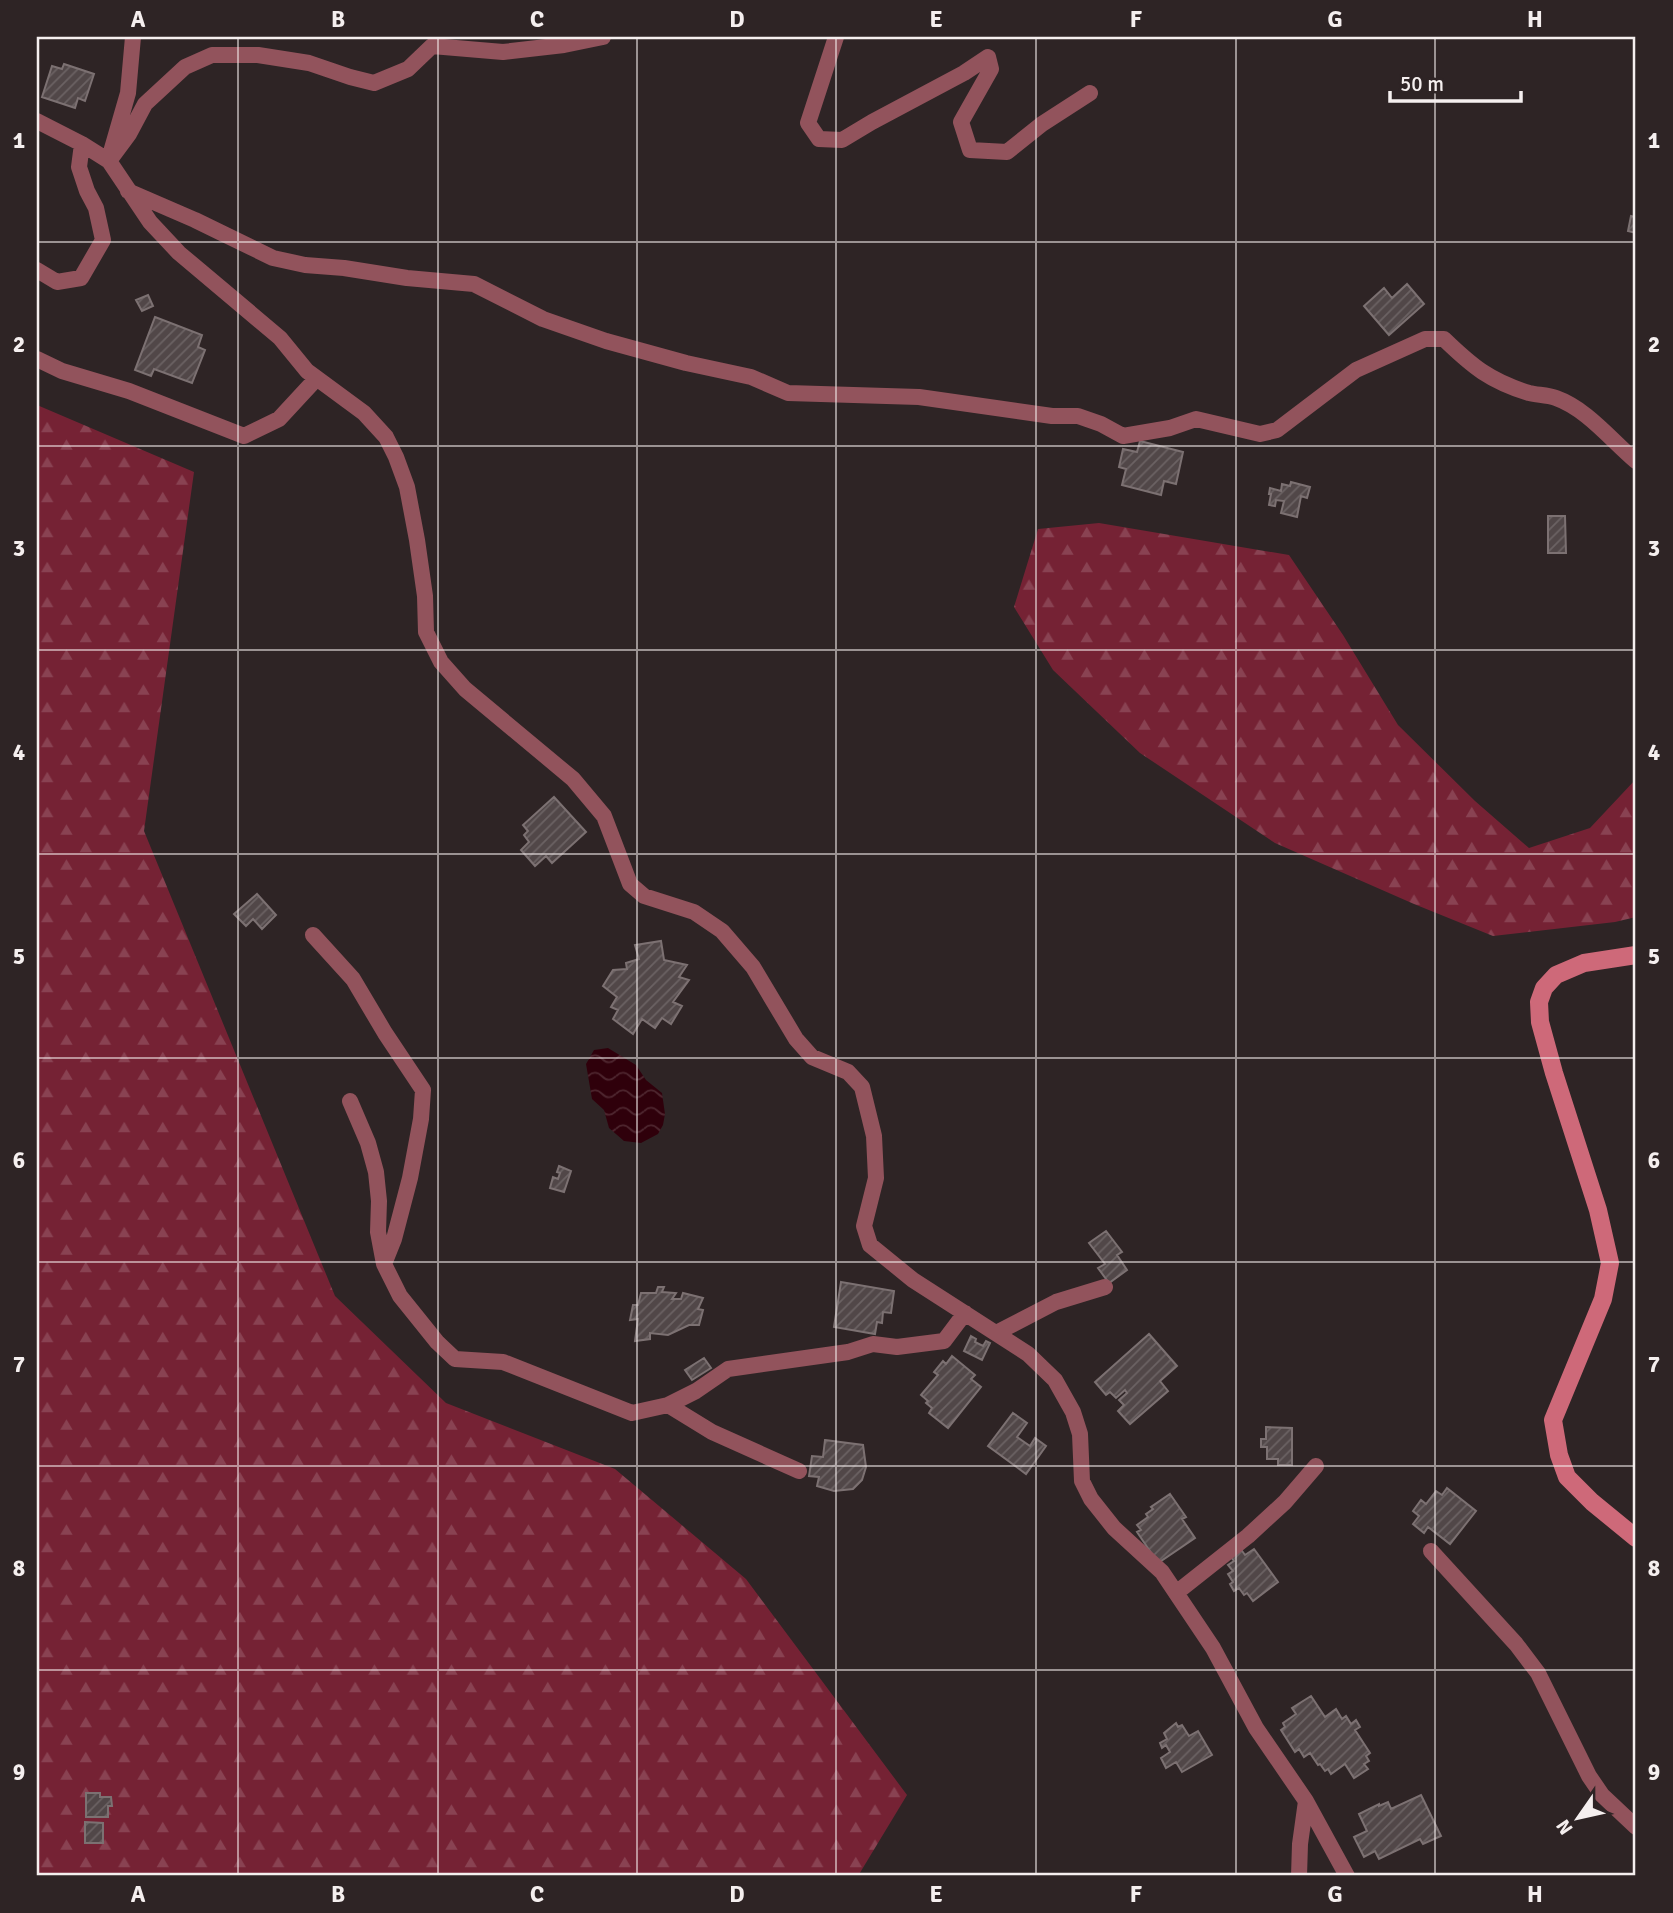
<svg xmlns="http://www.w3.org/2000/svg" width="1673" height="1913" font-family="Signika,sans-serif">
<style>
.forest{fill:url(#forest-firs)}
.water{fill:url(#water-waves)}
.building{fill:url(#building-hatch);stroke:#7c7172;stroke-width:2}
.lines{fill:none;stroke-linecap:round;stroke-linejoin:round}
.street{stroke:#92535c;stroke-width:16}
.secondary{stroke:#ce6979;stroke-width:18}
.grid{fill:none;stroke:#f5efef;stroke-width:2;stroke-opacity:0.55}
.neatline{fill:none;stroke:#f5efef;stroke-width:2.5}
.grid-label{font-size:23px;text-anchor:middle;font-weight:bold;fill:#f5efef}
</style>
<defs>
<pattern id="forest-firs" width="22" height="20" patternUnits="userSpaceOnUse" patternTransform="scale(1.75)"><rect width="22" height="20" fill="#752234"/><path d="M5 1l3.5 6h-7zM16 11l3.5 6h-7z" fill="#894252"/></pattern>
<pattern id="water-waves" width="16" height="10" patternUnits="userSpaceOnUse" patternTransform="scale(1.75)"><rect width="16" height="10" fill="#2f000b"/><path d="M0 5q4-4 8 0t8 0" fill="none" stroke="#4e262f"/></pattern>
<pattern id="building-hatch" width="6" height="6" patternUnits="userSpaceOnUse" patternTransform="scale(1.75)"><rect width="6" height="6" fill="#514748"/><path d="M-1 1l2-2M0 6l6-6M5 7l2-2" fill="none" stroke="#6b6263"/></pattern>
</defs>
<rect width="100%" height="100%" fill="#2e2425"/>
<path class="forest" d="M37 405 194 472 144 831 335 1296 446 1403 615 1469 746 1579 907 1795 858 1876H37Z
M1099 523 1289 555 1343 635 1398 725 1475 801 1529 848 1590 828 1636 779V917L1615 922 1493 936 1414 904 1275 843 1140 753 1053 670 1014 607 1038 529Z"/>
<path class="water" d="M608 1048 636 1065 646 1080 662 1093 665 1114 663 1125 658 1134 641 1143 624 1141 609 1128 604 1110 592 1099 586 1064 594 1050Z"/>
<path class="building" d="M64 64 94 74 85 101 78 98 75 108 42 97 52 66 62 69Z
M1636 213V233L1628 231 1631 216 1635 217Z
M1407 284 1424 304 1389 335 1364 306 1384 288 1392 298Z
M148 295 153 306 142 311 136 300Z
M155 317 202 335 198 347 205 350 192 383 154 369 151 376 135 370Z
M1140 441 1183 452 1176 484 1164 481 1161 495 1122 485 1126 469 1119 467 1123 449 1137 452Z
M1291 482 1310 487 1307 498 1301 496 1297 517 1281 513 1284 501 1276 500 1275 506 1269 505 1271 494H1269L1270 488 1281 491 1282 484 1290 486Z
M1548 516H1565L1566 553H1548Z
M554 797 586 832 552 863 546 856 535 866 521 850 529 842 524 835 528 831 523 825Z
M257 894 276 915 262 929 253 919 246 926 234 914Z
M661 941 664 960 687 965 679 977 689 980 673 1002 682 1006 671 1024 662 1018 655 1028 642 1019 633 1034 613 1019 618 1010 611 1007 617 997 603 986 613 970 627 969 626 963 639 959 635 945Z
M559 1166 571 1171 564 1192 550 1188 553 1177 558 1179 560 1173 557 1172Z
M1106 1231 1122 1252 1117 1255 1127 1270 1109 1283 1098 1268 1105 1264 1089 1243Z
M841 1282 894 1291 891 1313 883 1312 882 1323 877 1322 875 1334 834 1327Z
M658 1287H664L662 1292 676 1293 672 1299H681L683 1293 703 1298 698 1309 703 1310 699 1325H689L668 1335 650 1333V1339L635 1341 638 1319 630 1320 633 1305H638L641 1293H656Z
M1149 1334 1177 1366 1160 1381 1168 1391 1130 1424 1118 1411 1124 1405 1119 1400 1127 1393 1125 1390 1116 1398 1110 1392 1106 1395 1095 1382Z
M971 1336 976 1339 975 1342 983 1346 986 1341 990 1343 982 1360 964 1351Z
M952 1356 975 1375 971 1379 981 1387 948 1428 929 1413 932 1408 926 1403 928 1401 921 1395 938 1375 934 1372 943 1361 946 1364Z
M704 1358 711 1368 692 1380 685 1370Z
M1013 1413 1027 1423 1017 1437 1030 1446 1035 1438 1046 1446 1026 1474 988 1446Z
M1266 1427 1292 1428V1465H1278V1459H1267V1447H1261V1439H1266Z
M825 1440 863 1445 866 1467 862 1480 853 1489 834 1491 817 1486 819 1477 809 1476 812 1456 823 1457Z
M1447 1488 1476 1511 1450 1544 1428 1527 1424 1533 1413 1524 1419 1516 1413 1511 1421 1500 1426 1504 1436 1491 1442 1495Z
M1170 1494 1186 1517 1182 1519 1195 1538 1158 1563 1137 1532 1141 1530 1137 1525 1148 1517 1146 1514 1153 1509 1151 1507Z
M1240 1548 1245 1555 1254 1549 1278 1582 1253 1601 1247 1593 1244 1595 1239 1588 1234 1591 1230 1584 1233 1582 1228 1574 1233 1571 1228 1565 1234 1561 1230 1556Z
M1311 1696 1325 1717 1336 1709 1342 1719 1346 1716 1351 1724 1356 1720 1360 1727 1355 1730 1370 1753 1366 1756 1369 1761 1364 1764 1368 1769 1354 1778 1345 1764 1331 1774 1328 1769 1325 1771 1320 1764 1318 1765 1310 1753 1304 1757 1299 1749 1295 1752 1281 1730 1285 1727 1283 1723 1296 1714 1292 1708Z
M1176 1723 1178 1727 1182 1725 1189 1736 1198 1731 1212 1755 1182 1772 1176 1762 1166 1768 1161 1758 1170 1752 1166 1745 1162 1748 1160 1743 1167 1739 1164 1733Z
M86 1793H100V1797H111L112 1806H108V1817H86Z
M1421 1795 1441 1836 1423 1844 1420 1839 1379 1859 1375 1851 1364 1857 1354 1837 1367 1831 1359 1814 1379 1804V1806L1388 1802 1391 1809Z
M85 1822 103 1823V1843H85Z"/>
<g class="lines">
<path class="street" d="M836 37 808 123 819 139 842 140 872 122 964 73 988 57 991 69 961 122 970 150 1007 152 1042 124 1090 93
M37 121 82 144 109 161 150 222 179 253 280 338 307 371 364 413 386 437 396 457 407 487 417 540 425 596 426 632 441 662 465 689 573 779 604 816 630 884 644 896 694 912 722 931 753 967 796 1039 812 1057 848 1072 862 1087 874 1136 876 1178 864 1226 870 1245 913 1280 1028 1354 1055 1380 1073 1412 1080 1434 1082 1481 1091 1499 1114 1528 1162 1572 1213 1648 1256 1728 1306 1801 1300 1844 1299 1876
M111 152 128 93 133 37
M109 161 129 134 145 104 185 67 212 55H258L309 63 350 77 374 83 408 69 432 46 503 52 564 45 603 37
M128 191 195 220 273 258 305 265 344 268 407 278 474 284 543 319 606 341 686 363 751 377 788 393 919 397 1052 416H1078L1101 424 1123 436 1170 428 1196 419 1260 434 1277 430 1356 370 1425 339H1444C1473 367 1490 381 1529 393 1538 395 1548 395 1556 398 1587 409 1611 440 1636 461
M37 270 57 282 81 278 103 240 96 208 87 191 79 167 82 144
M37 359 62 371 129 391 244 436 279 419 316 379
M313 935 353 979 385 1033 423 1090 421 1119 410 1178 394 1239 384 1264 400 1296 437 1342 455 1359 503 1362 632 1413 668 1405
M350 1101 368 1143 376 1172 379 1201 378 1232 384 1264
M996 1333 1056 1302 1105 1287
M799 1471 712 1432 668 1405 696 1391 728 1369 848 1352 873 1344 897 1347 944 1341 965 1313
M1431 1551 1516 1644 1538 1673 1589 1776 1602 1795 1636 1827
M1176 1593 1248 1536 1285 1502 1316 1466
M1306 1801 1347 1876"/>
<path class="secondary" d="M1636 955 1584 963 1556 975 1544 988 1539 1002 1540 1022 1554 1073 1598 1210 1610 1263 1603 1299 1553 1420 1559 1455 1567 1477 1592 1502 1636 1538"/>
</g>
<path class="grid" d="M238 37V1876M438 37V1876M637 37V1876M836 37V1876M1036 37V1876M1236 37V1876M1435 37V1876M37 242H1636M37 446H1636M37 650H1636M37 854H1636M37 1058H1636M37 1262H1636M37 1466H1636M37 1670H1636"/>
<rect width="1673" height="1913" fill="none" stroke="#2e2425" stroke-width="77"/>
<g transform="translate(1578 1818) rotate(236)" stroke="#2e2425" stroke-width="5" paint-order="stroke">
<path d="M0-5L12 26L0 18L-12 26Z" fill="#f5efef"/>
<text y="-10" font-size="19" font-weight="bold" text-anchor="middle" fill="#f5efef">N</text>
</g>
<path d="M1390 91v10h131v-10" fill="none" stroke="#f5efef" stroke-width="3.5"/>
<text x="1400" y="91" font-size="21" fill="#f5efef" stroke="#2e2425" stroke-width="5" paint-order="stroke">50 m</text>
<rect x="38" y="38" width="1596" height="1836" class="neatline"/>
<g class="grid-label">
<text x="138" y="27">A</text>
<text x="338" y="27">B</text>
<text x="537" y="27">C</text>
<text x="737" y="27">D</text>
<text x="936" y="27">E</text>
<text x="1136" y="27">F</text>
<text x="1335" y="27">G</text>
<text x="1535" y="27">H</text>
<text x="19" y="148">1</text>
<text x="1654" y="148">1</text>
<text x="19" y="352">2</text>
<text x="1654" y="352">2</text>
<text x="19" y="556">3</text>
<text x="1654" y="556">3</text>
<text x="19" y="760">4</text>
<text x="1654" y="760">4</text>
<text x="19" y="964">5</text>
<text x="1654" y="964">5</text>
<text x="19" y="1168">6</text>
<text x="1654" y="1168">6</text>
<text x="19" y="1372">7</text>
<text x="1654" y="1372">7</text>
<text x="19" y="1576">8</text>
<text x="1654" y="1576">8</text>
<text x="19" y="1780">9</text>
<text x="1654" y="1780">9</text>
<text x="138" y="1902">A</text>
<text x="338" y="1902">B</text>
<text x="537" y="1902">C</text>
<text x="737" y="1902">D</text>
<text x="936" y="1902">E</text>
<text x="1136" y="1902">F</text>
<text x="1335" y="1902">G</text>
<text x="1535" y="1902">H</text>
</g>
</svg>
